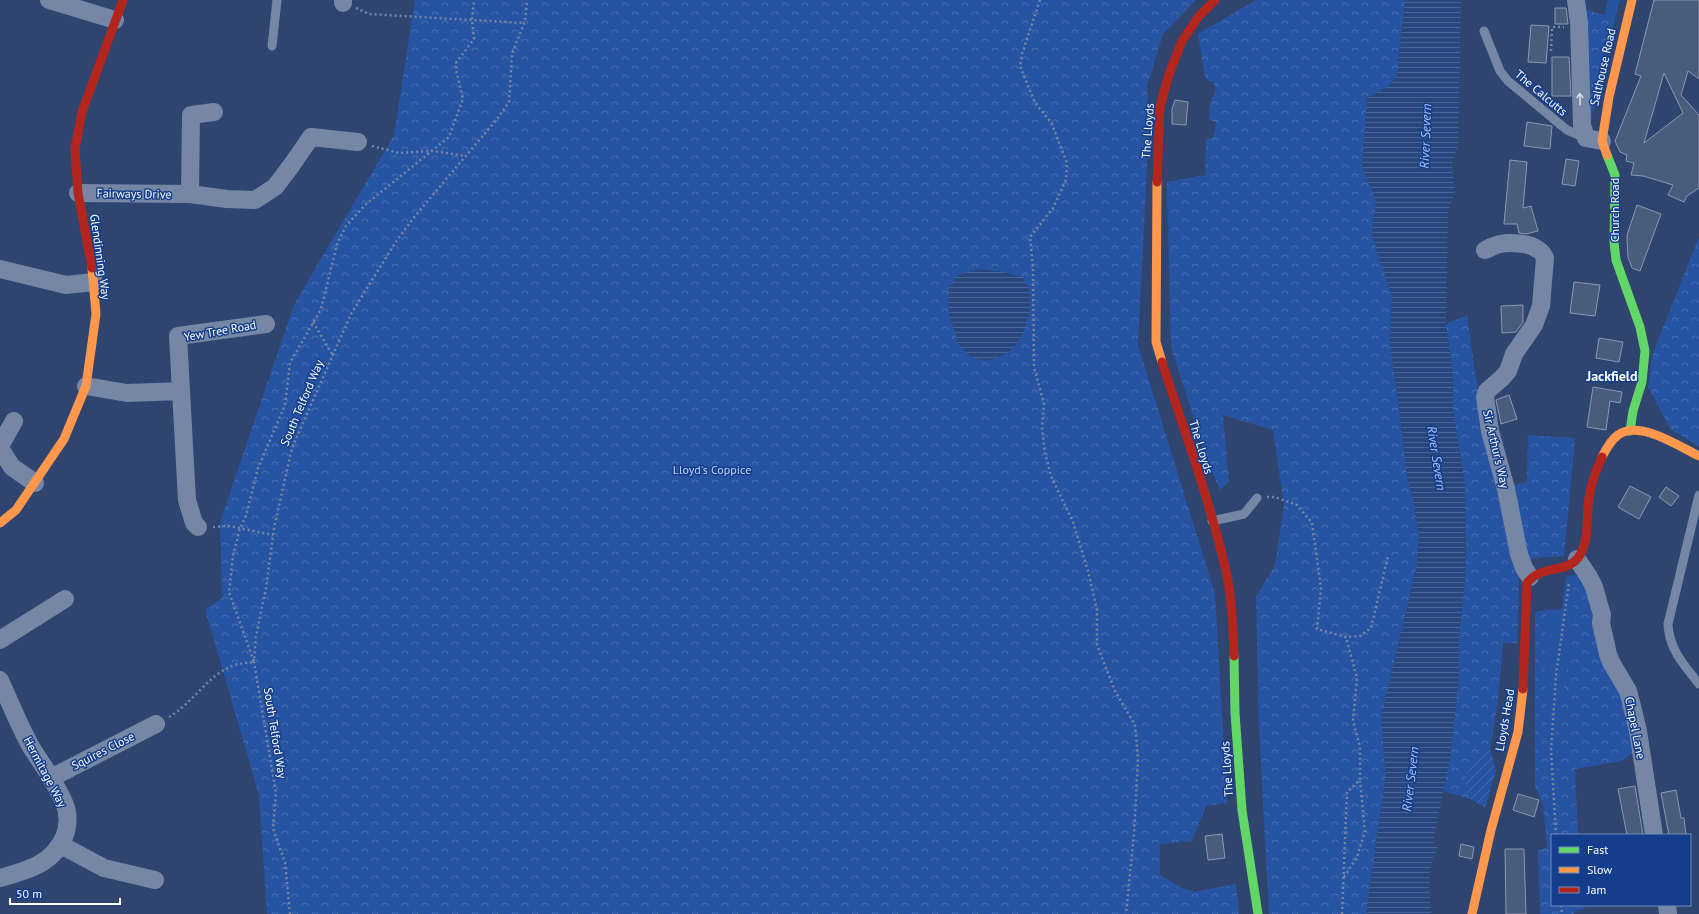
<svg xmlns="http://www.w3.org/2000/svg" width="1699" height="914" font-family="'PT Sans',sans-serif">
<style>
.grass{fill:#2754a2}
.forest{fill:url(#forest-crowns)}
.garden{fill:url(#garden-furrows)}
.water{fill:url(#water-rules)}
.building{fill:#4a5c7e;stroke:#8a98b2;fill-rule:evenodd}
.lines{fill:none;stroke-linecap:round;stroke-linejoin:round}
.path{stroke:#7686a5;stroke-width:2.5;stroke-dasharray:2 3;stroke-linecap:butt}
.lane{stroke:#7686a5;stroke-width:9}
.street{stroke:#7686a5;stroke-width:18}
.fast{stroke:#63d668;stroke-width:9}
.slow{stroke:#ff974d;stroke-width:9}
.jam{stroke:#b3261e;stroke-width:9}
.oneway{stroke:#d6dbe4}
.labels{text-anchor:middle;stroke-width:3;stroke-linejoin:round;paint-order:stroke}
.street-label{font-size:12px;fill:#fff;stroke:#143d8b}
.park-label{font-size:12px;fill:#c2d7fb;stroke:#143d8b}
.water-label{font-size:13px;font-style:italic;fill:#a8c5f7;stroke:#143d8b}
.quarter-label{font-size:14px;font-weight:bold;fill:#fff;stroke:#143d8b}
</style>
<defs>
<pattern id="forest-crowns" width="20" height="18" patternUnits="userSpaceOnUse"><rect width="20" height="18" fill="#2754a2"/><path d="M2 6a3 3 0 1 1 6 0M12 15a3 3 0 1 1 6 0" fill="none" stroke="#476eb0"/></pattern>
<pattern id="garden-furrows" width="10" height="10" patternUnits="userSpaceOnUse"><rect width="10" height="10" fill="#2754a2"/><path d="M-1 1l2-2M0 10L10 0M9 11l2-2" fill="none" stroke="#476eb0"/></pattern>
<pattern id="water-rules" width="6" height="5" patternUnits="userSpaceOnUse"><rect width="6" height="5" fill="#29477f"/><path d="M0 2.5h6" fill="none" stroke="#496392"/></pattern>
</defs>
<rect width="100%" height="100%" fill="#2f4570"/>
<path class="grass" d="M1608 0H1620L1615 19 1604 16Z
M1575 574 1580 575 1583 578 1573 583 1572 648 1566 679 1557 792 1558 819 1550 815 1545 675 1546 610 1562 609 1566 577Z"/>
<path class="forest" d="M415 0H1196L1163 34 1147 86 1149 127 1138 345 1215 594 1227 803 1206 806 1192 841 1160 844V875L1182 888 1194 892 1236 884 1239 914H267L259 795 205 609 222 598 220 522 294 305 394 135Z
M1256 0H1405L1397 76 1388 87 1367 98 1362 166 1376 201 1372 232 1378 255 1392 296 1390 346 1399 406 1407 476 1414 505 1419 533 1417 565 1381 718 1386 774 1366 914H1269L1259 728 1256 597 1275 565 1284 505 1273 430 1223 415 1229 482 1220 490 1207 459 1171 347 1167 182 1205 175 1206 139 1213 138 1216 122 1209 120 1210 104 1216 89 1213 83 1205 78 1198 34Z
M1584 9 1615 19 1589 128Z
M1699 237V446L1671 430 1648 387 1653 353Z
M1467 315 1475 373 1519 580 1517 643H1503L1498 702 1490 749 1478 756 1466 789 1471 799 1443 791 1450 759 1459 676V635L1465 582 1466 552 1465 485 1453 411V375L1446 324Z
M1528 435 1575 438 1564 556 1535 558 1528 562 1516 521 1515 485 1527 482Z
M1583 578 1624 696 1636 751 1621 761 1575 769 1578 835H1552V905H1584L1585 909 1574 911V914H1540L1538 850 1547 848 1543 804 1535 786V612L1546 610 1545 675 1550 815 1557 819 1556 727 1572 646 1573 582 1576 580Z"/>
<path class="garden" d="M1490 749 1496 771 1485 808C1481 805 1476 803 1472 800 1469 797 1466 790 1466 786 1465 767 1475 758 1490 749Z"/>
<path class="water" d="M1405 0H1461L1458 145 1452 164 1455 193 1448 211 1446 324 1453 375V411L1465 485V582L1459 635V676L1450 759 1433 841 1438 848C1426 867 1430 892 1431 914H1366L1386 774 1381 718 1417 565 1419 533 1414 505 1407 476 1399 406 1390 346 1392 296 1378 255 1372 232 1376 201 1362 166 1367 98 1388 87 1397 76Z
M979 269 1004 272 1022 277C1025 282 1030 289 1030 294 1032 321 1020 356 989 360 983 360 976 358 970 357L958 343 948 310 949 289 957 275Z"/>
<path class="building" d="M1654 0H1699V79L1688 71 1681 95 1699 115V188L1687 196 1684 202 1668 195 1673 185 1643 176 1631 175 1634 163 1626 161 1627 155 1620 152 1615 141 1641 76 1635 74ZM1664 73 1683 113 1644 143Z
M1555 8H1566L1568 24H1555Z
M1531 25 1549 26 1546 63 1528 62Z
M1552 57H1569L1571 96H1552Z
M1175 100 1188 102 1186 125 1172 124V109Z
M1527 122 1552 126 1550 149 1524 146Z
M1566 159 1579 161 1575 186 1562 184Z
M1510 160 1527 162 1523 208 1531 206 1538 231 1526 234 1519 233 1517 224H1504Z
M1637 205 1661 214 1640 271 1632 268 1628 257 1627 241V235Z
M1574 282 1600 285 1595 316 1570 313Z
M1523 305V322L1516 332 1502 333 1501 306Z
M1599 338 1623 342 1619 362 1596 358Z
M1593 387 1622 392 1620 403 1610 401 1606 430 1587 427Z
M1509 395 1517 419 1501 424 1496 400Z
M1630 486 1651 497 1639 519 1618 507Z
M1666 487 1679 496 1671 506 1659 497Z
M1635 786 1643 835H1627L1618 789Z
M1676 790 1681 818H1684L1686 835H1669L1661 793Z
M1518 794 1539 800 1534 817 1513 810Z
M1222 834 1225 858 1208 860 1205 836Z
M1461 844 1474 847 1472 859 1459 856Z
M1505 849H1524L1526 914H1506Z"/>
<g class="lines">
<path class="path" d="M1040 0 1022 54 1020 66 1035 103 1051 122 1067 163 1066 180 1053 208 1030 237 1033 267 1034 367 1044 404 1042 429 1045 453 1051 476 1073 522 1088 571 1097 610V645L1115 691 1135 725 1138 758 1134 834 1126 914
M356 8 369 14 524 23
M1551 51 1552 27H1564
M372 146 399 153 432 151 466 156
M313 322 332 354
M1267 497H1275L1297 505 1312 523 1321 588 1317 629 1346 637 1360 636 1371 628 1388 556
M213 527 229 526 273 535
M169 717C192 704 207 676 232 666 239 663 247 663 254 662L229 592 233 556 240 528 246 516 258 468 285 405 290 363 321 309 337 244 346 226 365 205 449 137 463 99 456 70V63L474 39 472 20 474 0
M1556 835 1551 750 1556 675 1569 583
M1344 877 1357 857 1365 831 1360 781
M1561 905 1562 914
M290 914 285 863 273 828 276 793 254 662 256 636 266 588 274 528 292 448 351 314 395 243 415 216 498 118 509 102 512 54 525 21 527 0
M1342 914 1347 792 1360 780V747L1353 721 1357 678 1346 637"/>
<path class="lane" d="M1484 31 1500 71 1508 81 1567 130 1586 138
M272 46 277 0
M1699 495 1668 624C1669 649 1684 665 1699 684
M1212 521 1244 514 1257 498"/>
<path class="street" d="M49 0 115 20
M343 0V3
M1576 0 1579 23 1582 125 1586 138 1602 141
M78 193 190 194 227 199 255 200 275 187 291 166 311 137 358 142
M190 194 191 115 214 112
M1485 250C1490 248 1495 245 1500 244 1509 242 1529 243 1537 249 1542 251 1543 254 1545 258L1541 306 1534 325 1514 354 1508 371 1502 378 1487 391 1485 397 1490 431 1506 489 1519 554 1524 568 1530 577
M0 269 66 285 94 282
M86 386 127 393 181 391
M0 446 14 421
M0 448 12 467 35 483
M198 527 194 523 187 500 178 336 266 324
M1577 559 1589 577 1594 587 1602 615 1601 623 1608 654 1611 662 1628 691 1631 702 1638 731 1654 835
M0 640 65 599
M0 680C10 703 19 725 31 747 43 766 57 784 65 805 69 815 68 828 64 837 53 864 26 871 0 878
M51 778 156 724
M61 845 104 868 155 880
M1667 905 1668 914"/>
<path class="fast" d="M1607 155 1615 175 1614 242 1616 260 1640 327 1645 351 1642 382 1633 411 1630 431
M1234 656 1235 713 1242 810 1258 914"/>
<path class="slow" d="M1607 155 1602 141 1609 97 1632 0
M1157 182 1156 342 1162 362
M1602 457C1606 449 1611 440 1618 435 1639 419 1680 447 1699 456
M0 523 16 510 64 439 86 386 96 314 92 268
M1472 914 1491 830 1518 732 1523 689"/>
<path class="jam" d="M1157 182 1160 107 1169 74 1182 41 1199 16 1215 0
M92 268 78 193 75 149 82 112 123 0
M1162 362C1184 430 1210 501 1226 571 1232 599 1233 627 1234 656
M1523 689 1527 583C1542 564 1565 574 1578 558 1590 542 1586 516 1589 498 1591 483 1596 470 1602 457"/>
</g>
<defs><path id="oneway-shaft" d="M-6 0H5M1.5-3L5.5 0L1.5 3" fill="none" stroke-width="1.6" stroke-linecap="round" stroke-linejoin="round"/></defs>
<use class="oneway" href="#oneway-shaft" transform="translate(1580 99) rotate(-92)"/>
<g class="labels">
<g class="street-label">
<text transform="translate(1603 67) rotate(-77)" y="4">Salthouse Road</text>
<text transform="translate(1541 93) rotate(40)" y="4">The Calcutts</text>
<text transform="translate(1148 131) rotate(-86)" y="4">The Lloyds</text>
<text transform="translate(134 194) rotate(1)" y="4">Fairways Drive</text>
<text transform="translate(1615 210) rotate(-90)" y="4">Church Road</text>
<text transform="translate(100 257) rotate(82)" y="4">Glendinning Way</text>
<text transform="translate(220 331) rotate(-10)" y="4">Yew Tree Road</text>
<text transform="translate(302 403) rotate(-67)" y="4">South Telford Way</text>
<text transform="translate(1201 447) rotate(73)" y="4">The Lloyds</text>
<text transform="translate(1496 449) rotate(77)" y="4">Sir Arthur's Way</text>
<text transform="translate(1505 720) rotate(-80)" y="4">Lloyds Head</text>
<text transform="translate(1635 728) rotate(79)" y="4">Chapel Lane</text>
<text transform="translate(275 733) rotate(81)" y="4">South Telford Way</text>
<text transform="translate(103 751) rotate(-27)" y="4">Squires Close</text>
<text transform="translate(1227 769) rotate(-94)" y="4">The Lloyds</text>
<text transform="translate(45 772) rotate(62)" y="4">Hermitage Way</text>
</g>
<g class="park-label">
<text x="712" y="474">Lloyd's Coppice</text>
</g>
<g class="water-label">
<text transform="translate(1425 136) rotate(-88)" y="5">River Severn</text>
<text transform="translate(1437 458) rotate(81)" y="5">River Severn</text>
<text transform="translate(1410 779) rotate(-83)" y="5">River Severn</text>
</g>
<g class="quarter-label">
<text x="1612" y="381">Jackfield</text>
</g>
</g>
<rect x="1551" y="834" width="140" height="72" fill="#143d8b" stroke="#728bb9"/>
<rect x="1559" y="847" width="20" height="6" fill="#63d668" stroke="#728bb9"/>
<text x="1587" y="854" font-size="12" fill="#ffffff">Fast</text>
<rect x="1559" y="867" width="20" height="6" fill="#ff974d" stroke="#728bb9"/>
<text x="1587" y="874" font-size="12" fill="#ffffff">Slow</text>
<rect x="1559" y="887" width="20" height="6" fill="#b3261e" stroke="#728bb9"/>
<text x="1587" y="894" font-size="12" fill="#ffffff">Jam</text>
<path d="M10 898v6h110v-6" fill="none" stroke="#ffffff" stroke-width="2"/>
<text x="16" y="898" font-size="12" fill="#ffffff" stroke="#143d8b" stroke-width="3" paint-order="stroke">50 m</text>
</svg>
